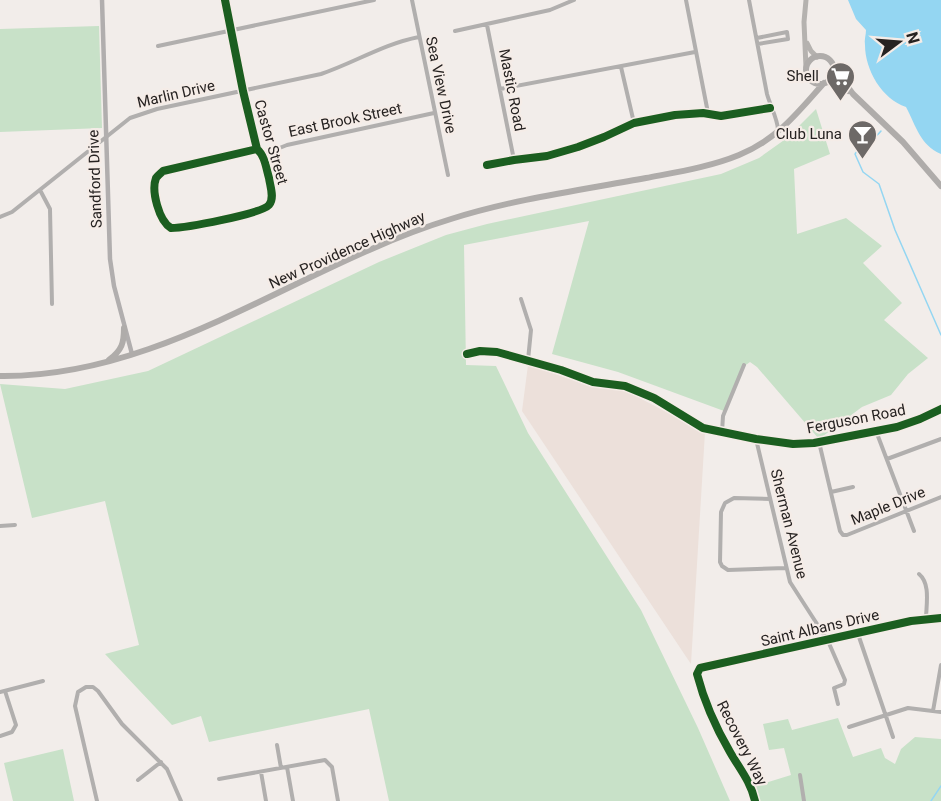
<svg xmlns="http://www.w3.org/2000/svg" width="941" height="801" font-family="Roboto,sans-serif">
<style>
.built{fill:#ece0da}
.green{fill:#c8e1c8}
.water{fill:#94d6f2}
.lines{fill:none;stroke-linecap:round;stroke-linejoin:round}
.stream{stroke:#94d6f2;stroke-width:1.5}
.street{stroke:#b1afae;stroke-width:4}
.secondary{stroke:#b1aeae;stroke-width:4.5}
.primary{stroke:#b5b2af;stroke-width:5}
.highway{stroke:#afacaa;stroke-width:6}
.cycleway-casing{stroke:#f5ece7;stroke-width:11}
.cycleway{stroke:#1b5e20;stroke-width:8}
.labels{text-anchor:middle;stroke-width:4.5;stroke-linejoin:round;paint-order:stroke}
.poi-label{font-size:15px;fill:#262221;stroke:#f5ece7;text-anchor:end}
.street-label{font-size:15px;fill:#262221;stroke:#f5ece7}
</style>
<rect width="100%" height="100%" fill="#f2edea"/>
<path class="built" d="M528 365 585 384 628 392 705 432 691 664 522 411Z"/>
<path class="green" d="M99 26 102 128 0 132V29Z
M816 109 830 154 794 169 797 234 846 218 882 246 863 263 902 303 884 320 928 358 908 374 891 395 862 407 819 439 757 367 750 362 743 367 724 411 618 372 552 354 589 221 464 245 466 365 496 366 528 433 641 610 698 728 730 801H389L369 709 209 742 201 716 172 725 105 654 139 645 105 501 32 518 0 384 65 389 148 371 379 262 446 235 487 224 721 174 759 158 787 138Z
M838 718 853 757 881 748 885 758 895 764 901 749 915 737 941 739V801H760L756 786 791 775 784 748 769 750 763 724 788 719 792 730Z
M63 749 74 801H13L4 763Z"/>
<path class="water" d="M848 0H941V154C920 145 916 126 906 107 882 99 865 70 865 45 864 40 866 35 866 30L856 19Z"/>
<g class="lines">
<path class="stream" d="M881 131C874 140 859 147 855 154L863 172 879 184 895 230 941 335
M931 801 941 786"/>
<path class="street" d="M225 0 243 91 257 149C265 156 266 168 269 178 270 186 275 198 269 205 261 214 185 228 171 228 159 221 151 191 156 178 158 175 161 173 163 171L257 149
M412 0 448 175
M686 0 708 113
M749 0 767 94C770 105 778 120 778 130
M487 25 514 160
M455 31 550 10 574 0
M757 38 787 32 788 39 758 44
M158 46 374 0
M621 67 634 123
M500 89 695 52
M262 155 287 145 434 113
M487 165 514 160 547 156 578 147 604 137 634 123 675 115 703 113 721 116 770 108
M40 190 50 209 52 304
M0 217 12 212 130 118 157 109 321 74C354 63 383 44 419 37
M521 299 531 330 528 360
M467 354 480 351 497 352 561 370 593 382 625 386 654 398 703 428 756 439 793 444 814 443 897 427 920 419 941 409
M876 431 914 531
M722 432 723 416 744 365
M756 439 790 582 828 641 845 680 844 684 834 688 838 704
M819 442 840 531 843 535H847L941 497
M887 459 941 439
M831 492 853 487
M770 499 734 498 725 503 721 512 720 562 722 566 728 570 786 568
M0 526 15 525
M919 574C931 584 926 605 926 620
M858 634 893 737
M0 692 43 681
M933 711 941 665
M849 727 908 708 941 712
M0 736 12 732 16 725 5 691
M277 745 281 768
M287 767 293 801
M261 772 266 801
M800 775 804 801
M219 779 325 760 332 767 338 801
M138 780 161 762
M97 801 75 706 78 692 86 687H93L98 691 122 724 167 769 181 801
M755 801C751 782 739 768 730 752 716 728 704 701 697 674L700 668 911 621 941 618"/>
<path class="secondary" d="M102 0 110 259 114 286 132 354"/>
<path class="primary" d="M806 0 804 22 806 68
M807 43 811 51 817 57"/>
<path class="highway" d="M806 70a14 14 0 1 1 28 0a14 14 0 1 1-28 0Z
M833 67 853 94 903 142 941 186
M827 82 836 83 848 91
M109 360C122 350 124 343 124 328
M0 376C164 378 300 265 451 219 514 199 581 190 646 178 677 172 710 167 739 155 778 139 797 113 824 83"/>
<defs>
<path id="cycleway" d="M225 0 243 91 257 149C265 156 266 168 269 178 270 186 275 198 269 205 261 214 185 228 171 228 159 221 151 191 156 178 158 175 161 173 163 171L257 149
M487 165 514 160 547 156 578 147 604 137 634 123 675 115 703 113 721 116 770 108
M467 354 480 351 497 352 561 370 593 382 625 386 654 398 703 428 756 439 793 444 814 443 897 427 920 419 941 409
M755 801C751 782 739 768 730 752 716 728 704 701 697 674L700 668 911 621 941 618"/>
</defs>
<use href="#cycleway" class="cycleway-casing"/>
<use href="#cycleway" class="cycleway"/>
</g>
<defs>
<symbol id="supermarket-pin" viewBox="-11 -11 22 30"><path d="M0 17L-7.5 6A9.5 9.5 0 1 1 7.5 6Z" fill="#6d6967" stroke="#f5ece7"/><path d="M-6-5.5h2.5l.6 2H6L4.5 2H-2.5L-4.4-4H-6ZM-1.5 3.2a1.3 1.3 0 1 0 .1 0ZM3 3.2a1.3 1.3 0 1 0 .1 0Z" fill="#fff"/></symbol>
<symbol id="bar-pin" viewBox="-11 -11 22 30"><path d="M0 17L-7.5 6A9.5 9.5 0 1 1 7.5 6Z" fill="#6d6967" stroke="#f5ece7"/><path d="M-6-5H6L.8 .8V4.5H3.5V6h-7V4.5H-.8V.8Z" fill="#fff"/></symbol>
</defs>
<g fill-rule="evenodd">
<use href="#supermarket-pin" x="824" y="60" width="33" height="45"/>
<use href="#bar-pin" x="846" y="118" width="33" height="45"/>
</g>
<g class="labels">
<g class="poi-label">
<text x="819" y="81">Shell</text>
<text x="842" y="139">Club Luna</text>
</g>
<g class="street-label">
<text transform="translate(441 85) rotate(78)" y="5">Sea View Drive</text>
<text transform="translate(512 90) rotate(79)" y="5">Mastic Road</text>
<text transform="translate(176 94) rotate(-13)" y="5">Marlin Drive</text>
<text transform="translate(345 120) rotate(-12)" y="5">East Brook Street</text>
<text transform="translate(271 142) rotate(74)" y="5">Castor Street</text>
<text transform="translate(95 179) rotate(-92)" y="5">Sandford Drive</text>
<text transform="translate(347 250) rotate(-24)" y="5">New Providence Highway</text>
<text transform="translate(856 419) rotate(-11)" y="5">Ferguson Road</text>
<text transform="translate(888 506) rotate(-22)" y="5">Maple Drive</text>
<text transform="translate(789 524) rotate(76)" y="5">Sherman Avenue</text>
<text transform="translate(820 628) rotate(-13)" y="5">Saint Albans Drive</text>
<text transform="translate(742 743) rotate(63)" y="5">Recovery Way</text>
</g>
</g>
<g transform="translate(899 42) rotate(74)" stroke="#f5ece7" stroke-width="4.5" paint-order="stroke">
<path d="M0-4.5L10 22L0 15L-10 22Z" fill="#262221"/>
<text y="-9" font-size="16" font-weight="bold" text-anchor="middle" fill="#262221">N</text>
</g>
</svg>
